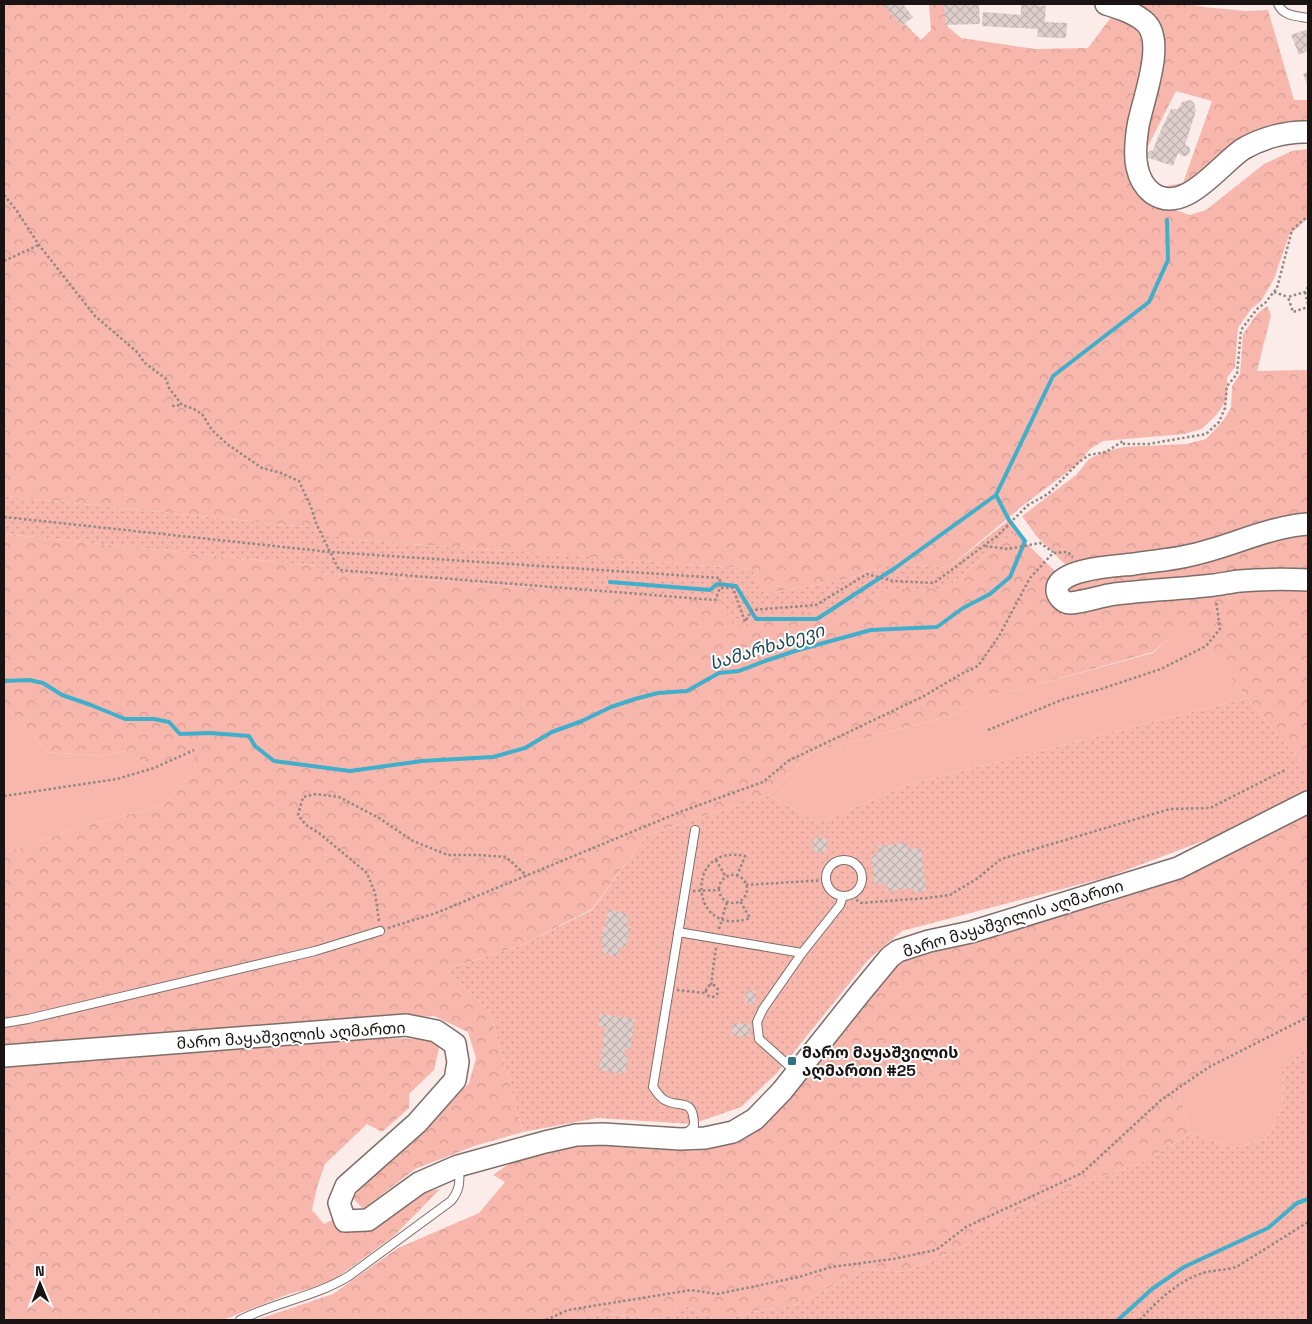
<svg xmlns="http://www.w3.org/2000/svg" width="1312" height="1324" font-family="'Space Grotesk','Noto Sans Georgian',sans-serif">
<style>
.green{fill:#f8b7ac}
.forest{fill:url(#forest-crowns);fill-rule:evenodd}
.park{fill:url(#park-dots)}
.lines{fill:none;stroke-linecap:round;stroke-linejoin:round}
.stream{stroke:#3fafcb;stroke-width:4}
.building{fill:url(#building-cross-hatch)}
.service-casing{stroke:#7c6e6b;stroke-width:10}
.secondary-casing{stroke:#7c6e6b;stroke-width:24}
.path{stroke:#928785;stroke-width:2.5;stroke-dasharray:2.5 2.5;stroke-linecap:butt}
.service{stroke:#fff;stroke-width:8}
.secondary{stroke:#fff;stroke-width:21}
.poi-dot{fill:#307284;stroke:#fff;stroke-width:2}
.labels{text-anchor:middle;stroke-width:4;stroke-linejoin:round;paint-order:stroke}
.street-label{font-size:16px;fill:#191413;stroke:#fff}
.poi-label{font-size:16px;font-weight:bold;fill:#191413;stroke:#fff;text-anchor:start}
.water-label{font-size:18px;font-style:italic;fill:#1b4a57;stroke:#fff}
</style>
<defs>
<pattern id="forest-crowns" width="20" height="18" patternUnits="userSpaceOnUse" patternTransform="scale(1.25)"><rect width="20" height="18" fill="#f8b7ac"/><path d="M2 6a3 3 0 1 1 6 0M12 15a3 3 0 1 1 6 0" fill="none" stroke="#d49c93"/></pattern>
<pattern id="park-dots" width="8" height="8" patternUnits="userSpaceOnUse" patternTransform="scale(1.25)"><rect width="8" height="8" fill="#f8b7ac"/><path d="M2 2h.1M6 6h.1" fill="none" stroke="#d49c93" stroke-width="1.8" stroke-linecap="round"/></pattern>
<pattern id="building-cross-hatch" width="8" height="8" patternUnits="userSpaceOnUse" patternTransform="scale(1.25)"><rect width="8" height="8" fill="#dfcfcc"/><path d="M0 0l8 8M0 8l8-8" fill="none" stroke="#bfb1ae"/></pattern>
</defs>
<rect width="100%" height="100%" fill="#fcece9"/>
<path class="green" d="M1182 627 1206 646 1247 698 907 785 819 823 768 795 812 752 950 716 988 696 1035 685 1153 653Z
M4 714H14L48 752 100 756 124 751 154 768 194 750 196 769 162 806 91 824 4 853Z
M1308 1017V1045L1282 1071 1283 1106 1266 1139 1233 1148 1191 1133 1178 1089 1209 1067Z"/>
<path class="forest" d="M4 4H885L921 40 931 30 929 4H946L948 27 961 38 1035 49 1088 48 1121 4H1189L1204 7 1246 11 1268 10 1294 100H1308V132L1286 133 1181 197 1175 210 1190 215 1206 210 1264 164 1292 151 1308 149V218L1289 235 1274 279 1261 301 1251 309 1238 328 1235 367 1227 378V399L1218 413 1202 429 1184 434 1103 441 1090 449 1078 464 1026 503 948 568 893 562 848 579 765 594 752 569 342 539 319 527H306L4 496ZM1176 91 1212 101 1183 183 1161 187 1144 173V154Z
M1267 306 1271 315 1257 371 1308 370V520L1074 573 1037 537 1022 516 1076 475 1089 459 1103 452 1124 447 1187 444 1206 439 1222 422 1231 408 1232 386 1240 374 1243 334 1257 314Z
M1308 524V770L1247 698 1206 646 1182 628 1153 652 1035 685 988 696 950 716 812 752 768 795 647 835 592 909 520 946 446 969 490 1012 523 1132 474 1146 415 1169 363 1209 353 1198 361 1188 469 1083 476 1058 468 1032 434 1016 4 1046V853L91 824 162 806 196 769 193 750 154 768 124 751 100 756 48 752 14 714H4V534L317 566 318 573 720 599 856 603 891 589H945L1017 530 1025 542 1063 579Z
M1308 812V1017L1209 1067 1178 1089 1191 1133 1141 1163 1073 1186 980 1230 967 1245 905 1272 867 1269 798 1304 751 1312 728 1320H717L685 1306C677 1310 668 1318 660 1318 636 1321 604 1306 582 1320H256L333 1294 398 1248 479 1213 505 1182 493 1175 513 1161 577 1146 611 1141 695 1151 717 1145 899 957 1054 912 1109 903 1219 856Z
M336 1037 428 1039 439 1048 434 1070 409 1094V1108L382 1132 367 1124 325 1164 317 1187 312 1210 324 1224 336 1218 355 1231 384 1223 421 1192 440 1189 394 1236 328 1284 289 1294 223 1320H4V1062Z"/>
<path class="park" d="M4 496 306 527H319L343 539 752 569 765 594 848 579 893 562 948 568 1009 520 1017 530 945 589H891L856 603 734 626 720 599 318 573 317 566 4 534Z
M1247 698 1308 770V789L1219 835 1108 877 902 931 868 960 777 1073 741 1107 692 1124 597 1118 523 1132 490 1012 446 969 520 946 592 910 647 835 768 795 819 823 907 785Z
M1308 1045V1320H728L751 1312 798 1304 867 1269 905 1272 967 1245 980 1230 1073 1186 1141 1163 1191 1133 1233 1148 1266 1139 1283 1106 1282 1071Z
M685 1306 717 1320H582C603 1306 636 1321 660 1318 668 1318 677 1310 685 1306Z"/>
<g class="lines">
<path class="stream" d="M610 582 710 590 717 584 736 586 756 619H817L895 568 996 495
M4 681 29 680 43 683 62 695 91 705 125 719H154L169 722 180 734 210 733 249 736 255 746 274 761 350 771 422 761 493 757 525 748 552 732 582 721 611 707 635 699 658 693 687 691 719 673 739 671 765 661 798 650 871 630 937 627 963 608 990 594 1010 577 1025 541 1009 520 996 495 1053 376 1149 302 1168 260 1167 220
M1118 1320 1152 1289 1184 1267 1268 1228 1297 1203 1308 1199"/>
</g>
<path class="building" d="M882 4H903L913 17 902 26Z
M944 4H979L980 24 945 25Z
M1021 4 1046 6 1045 22 1067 23 1066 38 1037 37 1038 29 982 26 983 12 1021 15Z
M1308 29V51L1299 55 1291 35Z
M1308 72V87L1303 74Z
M1190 100 1194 103 1196 111 1185 145 1189 147 1190 150 1189 154 1186 156H1182L1178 153 1173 166 1146 157 1148 152 1153 150 1160 132 1171 109H1178L1182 102Z
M812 845a8 8 0 1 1 16 0a8 8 0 1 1-16 0Z
M908 843 909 849 921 848 926 891 914 892V888L887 891 886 883 875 885 871 855 878 854 877 846Z
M609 909 629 915 626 925 631 927 625 948 620 947 618 957 601 952 604 943 600 942Z
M747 990 756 991 755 1004 745 1003Z
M600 1014 635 1019 630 1050 625 1049 624 1055 628 1056 625 1074 599 1070 605 1027 598 1025Z
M733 1023 751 1025 749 1037 731 1035Z"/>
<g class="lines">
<defs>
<path id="service" d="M1278 4C1283 16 1296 16 1308 18
M826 878a18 18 0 1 1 36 0a18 18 0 1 1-36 0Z
M678 932 802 953
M4 1023 28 1019 315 951 380 931
M796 1072 759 1039 757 1022 763 1009 802 953 840 905 843 896
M686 1134 694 1126C694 1095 679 1110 663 1099 659 1096 656 1091 653 1087L695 830
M240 1320C275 1302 315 1297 349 1276L451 1201C460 1190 460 1182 459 1168"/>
<path id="secondary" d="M1106 4C1119 8 1136 13 1146 23 1166 43 1142 102 1138 126 1136 139 1134 154 1137 167 1139 177 1143 186 1152 193 1184 216 1219 165 1243 149 1262 138 1287 131 1308 132
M1308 524C1266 527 1228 548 1187 556 1170 560 1152 561 1134 564 1119 566 1055 568 1057 591 1058 597 1064 603 1070 603 1085 602 1100 596 1115 594 1148 590 1181 589 1214 585 1222 584 1231 582 1240 581 1263 579 1285 579 1308 580
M4 1056 406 1025 436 1031 455 1044 458 1062 455 1080 417 1123 346 1186 339 1203 345 1221 368 1220 419 1183 458 1166 545 1142 576 1135 603 1134 680 1139 705 1138 733 1132 755 1119 782 1091 861 992 890 957 898 951 929 941 971 932 1178 868 1308 802"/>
</defs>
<use href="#service" class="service-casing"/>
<use href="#secondary" class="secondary-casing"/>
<path class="path" d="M4 195 17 211 39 245 95 316 136 351 145 363 166 379 169 388 182 405 194 409 202 414 212 430 227 444 262 468 281 473 299 481 311 507 316 523 339 570 715 600 720 588H733L745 622 752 610 816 605 867 574 893 581 934 583 997 536 1028 505 1048 494 1079 462 1089 455 1106 452 1123 441 1124 444H1148L1206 434 1219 422 1225 408 1227 386 1237 374 1241 330 1257 309 1265 303 1277 288 1292 230 1308 216
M4 261 39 245
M1308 287 1305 292 1288 297 1293 312 1308 307
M1274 292 1288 297
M1305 292 1308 304
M172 406 182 405
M4 517 330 552 720 578V588
M985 546 1008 549 1040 543 1053 552
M988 730 1064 699 1098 690 1161 669 1206 646 1220 629 1216 601
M4 796 117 779 154 768 194 750
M716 860 726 877
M719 889a14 14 0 1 1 28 0a14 14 0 1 1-28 0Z
M737 876 745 856C684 842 688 940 750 918L740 901
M746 885 826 880
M693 891 719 890
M852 897 861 903 927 898 950 895 978 878 1001 859 1170 809 1210 808 1285 770
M379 921 375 893 367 873 319 833 306 825 298 815 303 797 316 794 339 797 379 818 413 841 448 855H479L506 857 527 876
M388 928 436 913 680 812 763 782 788 761 924 696 961 674 978 666 999 636 1030 578 1053 553 1068 552 1073 557
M719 929 727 902
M706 991a6 6 0 1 1 12 0a6 6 0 1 1-12 0Z
M711 985 716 947
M677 990 705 993
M546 1320 568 1310 691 1290 717 1294 799 1277 831 1267 893 1259 936 1250 966 1227 1082 1173 1161 1100 1209 1067 1308 1017
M1140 1320C1157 1301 1178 1281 1203 1273 1215 1269 1227 1271 1238 1266L1308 1222"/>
<use href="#service" class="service"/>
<use href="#secondary" class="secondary"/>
</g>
<rect class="poi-dot" x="787" y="1056" width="10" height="10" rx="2.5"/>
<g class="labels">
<g class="street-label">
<text transform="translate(1013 918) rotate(-17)" y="6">მარო მაყაშვილის აღმართი</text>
<text transform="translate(291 1035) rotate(-4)" y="6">მარო მაყაშვილის აღმართი</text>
</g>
<g class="poi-label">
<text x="802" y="1058">მარო მაყაშვილის<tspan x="802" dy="18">აღმართი #25</tspan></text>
</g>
<g class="water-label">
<text transform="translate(767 647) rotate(-17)" y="6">სამარხახევი</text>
</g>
</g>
<rect width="1312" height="1324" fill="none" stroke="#191413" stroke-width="10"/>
<g transform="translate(40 1284) rotate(359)" stroke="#ffffff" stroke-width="4" paint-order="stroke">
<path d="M0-4L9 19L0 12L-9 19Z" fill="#191413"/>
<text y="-8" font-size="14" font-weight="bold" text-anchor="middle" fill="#191413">N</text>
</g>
</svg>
